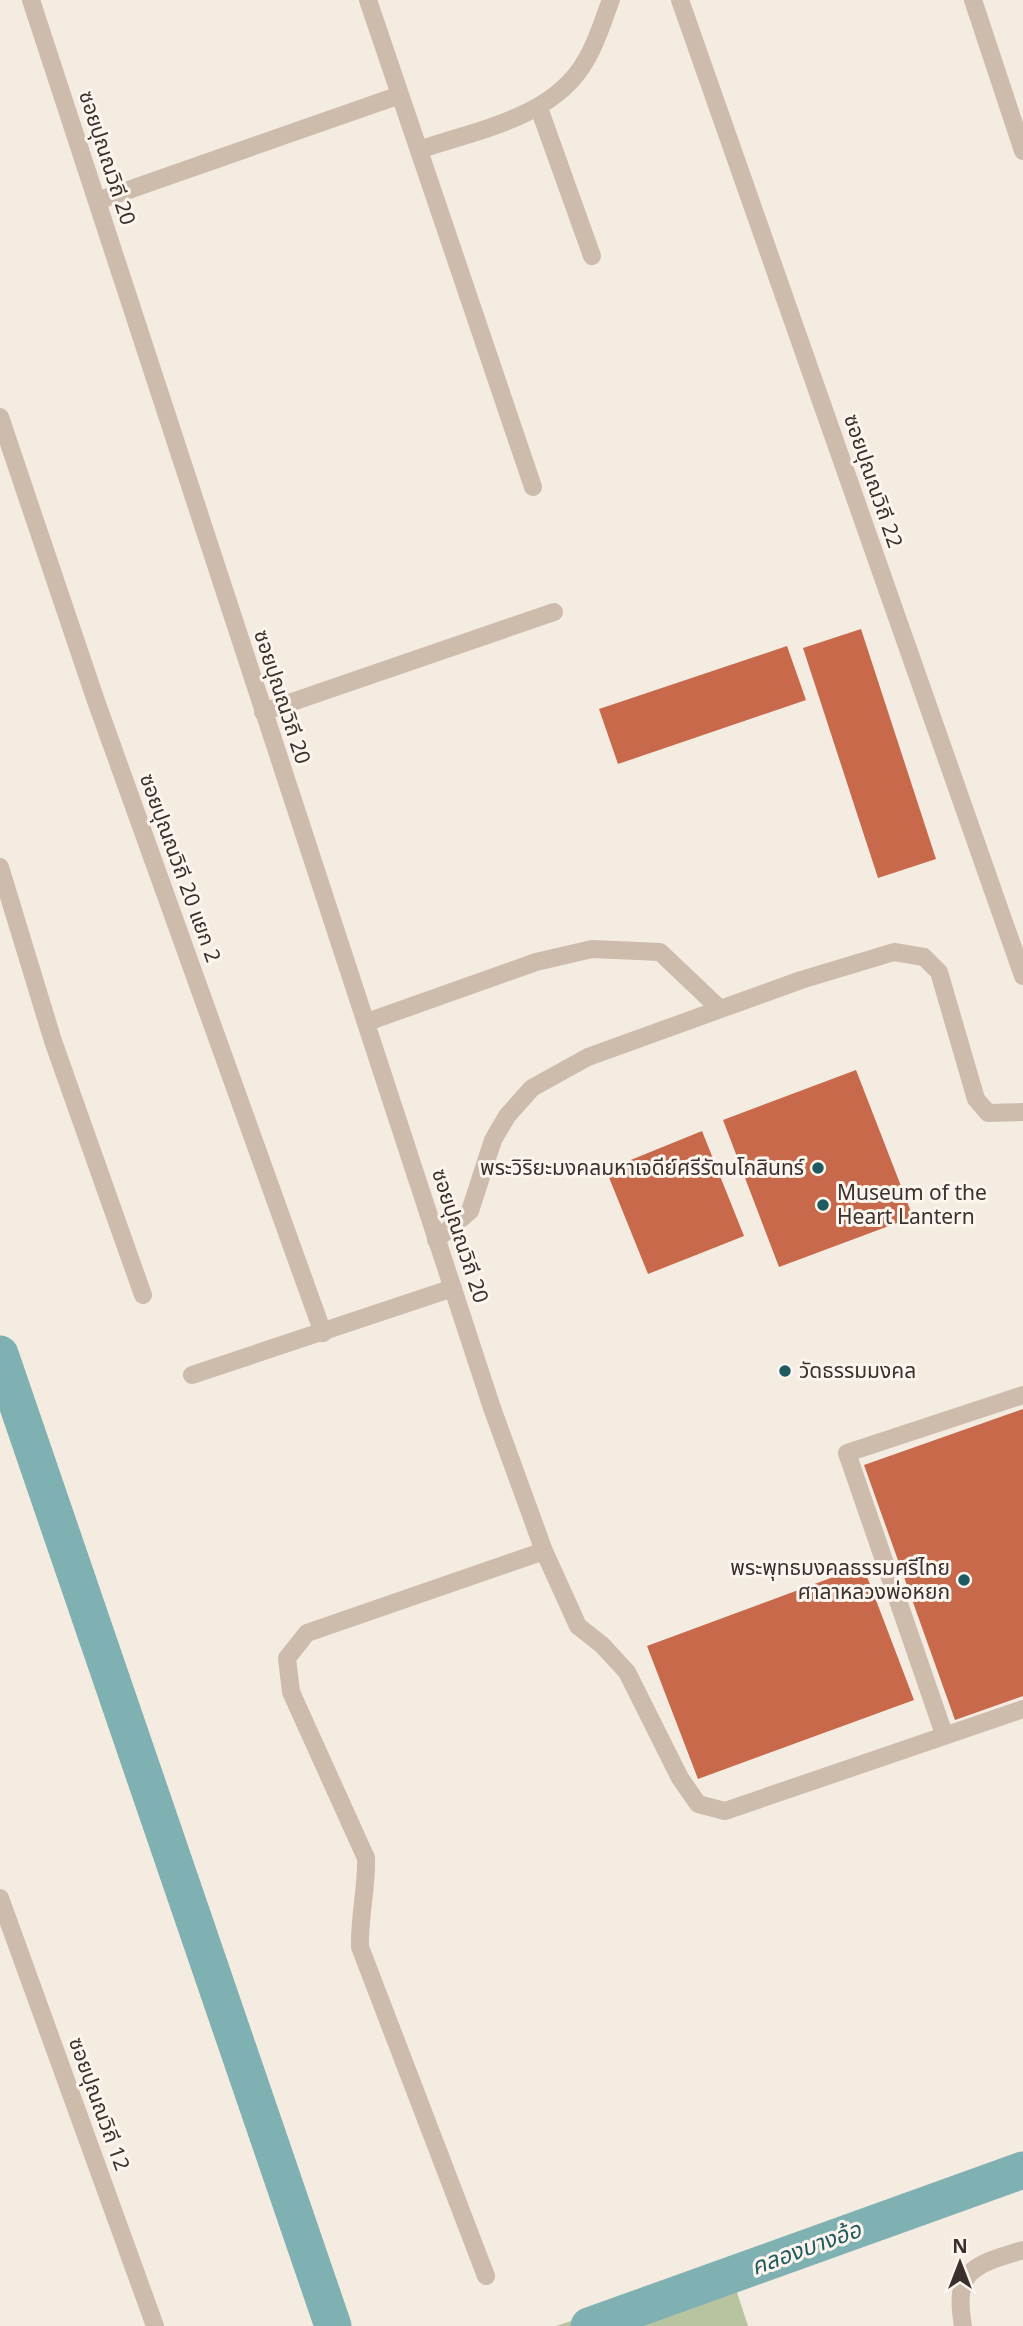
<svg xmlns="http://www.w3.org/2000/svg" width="1023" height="2326" font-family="'Noto Sans','Noto Sans Thai',sans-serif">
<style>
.green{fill:#b8c4a0}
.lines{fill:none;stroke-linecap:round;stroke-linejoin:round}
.canal{stroke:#7fb0b2;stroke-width:37}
.building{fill:#c8694b}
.service{stroke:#cdbbac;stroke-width:18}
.minor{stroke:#cdbbac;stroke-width:18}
.poi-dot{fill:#1f5a5e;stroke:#fbf5ee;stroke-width:2.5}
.labels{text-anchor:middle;stroke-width:6;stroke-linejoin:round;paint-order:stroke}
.street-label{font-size:21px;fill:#3b302b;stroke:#fbf5ee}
.poi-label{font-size:21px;fill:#3b302b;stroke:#fbf5ee;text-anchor:end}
.water-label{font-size:23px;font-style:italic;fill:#1f5a5e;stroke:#fbf5ee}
</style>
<rect width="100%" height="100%" fill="#f4ebe1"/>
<path class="green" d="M729 2268 748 2326H556Z"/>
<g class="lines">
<path class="canal" d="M0 1354 333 2326
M589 2326 1023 2170"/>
</g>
<path class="building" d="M861 629 936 859 878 878 803 648Z
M787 646 806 700 618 764 599 709Z
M856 1070 913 1217 779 1267 723 1120Z
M702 1131 744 1236 648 1274 606 1170Z
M1023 1409V1696L955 1720 864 1465Z
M863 1566 914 1700 698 1779 647 1646Z"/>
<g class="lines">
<path class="service" d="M539 108 592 256
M419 150C476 130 554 118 586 60 597 42 603 20 611 0
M0 867 53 1041 143 1295
M367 1022 536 962 592 949 660 952 720 1009
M436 1240 470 1211 493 1140 507 1116 532 1088 588 1057 801 980 894 952 924 957 939 972 976 1099 988 1113 1023 1112
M192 1375 453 1288
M492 1408 544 1551 578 1626 602 1645 627 1672 680 1778 698 1804 725 1811 1023 1709
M944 1734 847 1453 1023 1395
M486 2276 360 1947C359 1917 367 1888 366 1858L291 1692 287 1658 307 1633 544 1551"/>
<path class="minor" d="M31 0 492 1408
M368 0 533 487
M680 0 1023 976
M973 0 1023 151
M97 201 400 95
M0 417 96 701 323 1333
M263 712 554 612
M0 1898 155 2326
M963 2326C953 2269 974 2265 1023 2250"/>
</g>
<g class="poi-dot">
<circle cx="818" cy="1168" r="7"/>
<circle cx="823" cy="1205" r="7"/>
<circle cx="785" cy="1371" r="7"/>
<circle cx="964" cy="1580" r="7"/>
</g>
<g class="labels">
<g class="street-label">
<text transform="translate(107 158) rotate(72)" y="7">ซอยปุณณวิถี 20</text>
<text transform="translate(873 481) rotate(71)" y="7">ซอยปุณณวิถี 22</text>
<text transform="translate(282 697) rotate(72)" y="7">ซอยปุณณวิถี 20</text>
<text transform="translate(180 868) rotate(70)" y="7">ซอยปุณณวิถี 20 แยก 2</text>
<text transform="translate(460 1236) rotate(72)" y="7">ซอยปุณณวิถี 20</text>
<text transform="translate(99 2104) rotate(70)" y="7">ซอยปุณณวิถี 12</text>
</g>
<g class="poi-label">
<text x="804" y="1175">พระวิริยะมงคลมหาเจดีย์ศรีรัตนโกสินทร์</text>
<text x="837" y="1200" text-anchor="start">Museum of the<tspan x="837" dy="24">Heart Lantern</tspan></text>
<text x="799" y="1378" text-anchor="start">วัดธรรมมงคล</text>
<text x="950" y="1575">พระพุทธมงคลธรรมศรีไทย<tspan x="950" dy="24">ศาลาหลวงพ่อหยก</tspan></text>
</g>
<g class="water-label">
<text transform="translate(806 2248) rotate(-20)" y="8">คลองบางอ้อ</text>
</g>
</g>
<g transform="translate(960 2263)" stroke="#fbf5ee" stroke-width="5" paint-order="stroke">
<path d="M0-5L12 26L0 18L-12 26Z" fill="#3b302b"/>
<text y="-10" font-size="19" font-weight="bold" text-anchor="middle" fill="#3b302b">N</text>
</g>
</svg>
